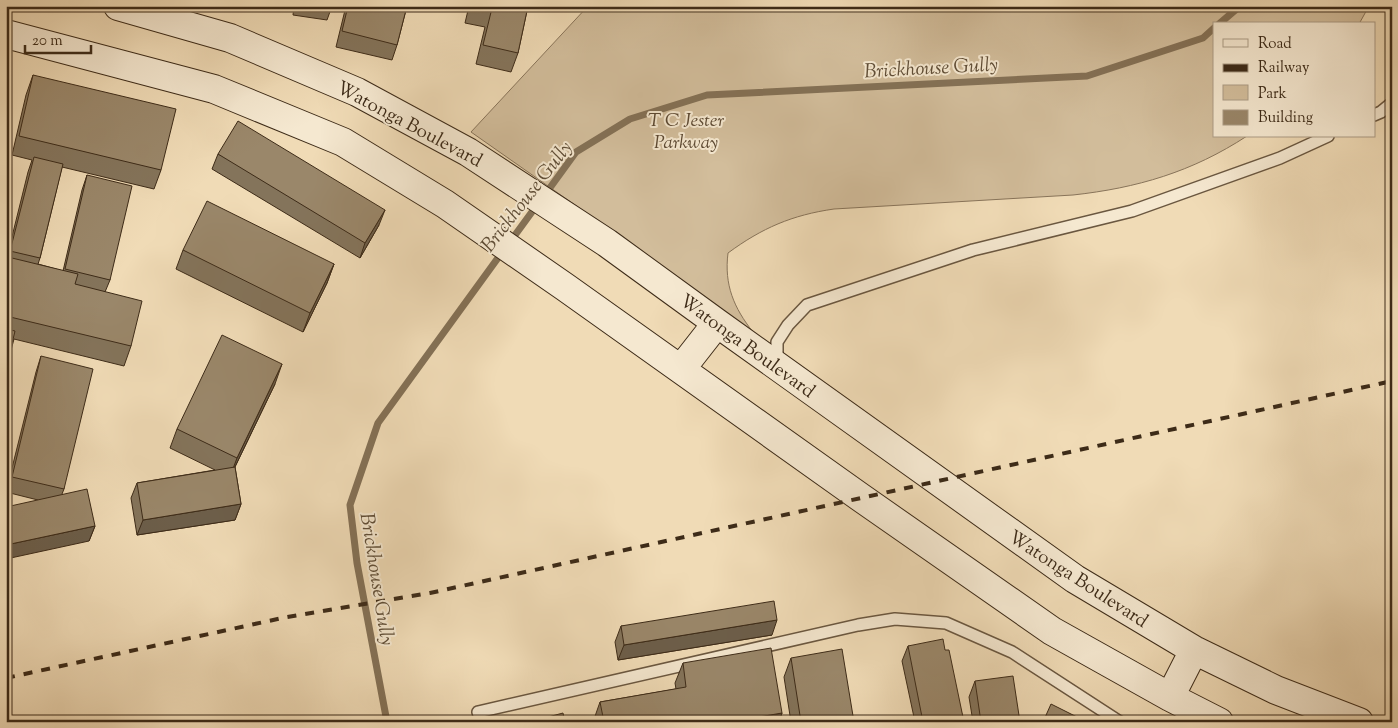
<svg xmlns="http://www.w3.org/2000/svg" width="1398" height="728" font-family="'Sorts Mill Goudy',serif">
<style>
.green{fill:#d2bd9b;stroke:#88745a}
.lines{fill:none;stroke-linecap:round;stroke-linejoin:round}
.stream{stroke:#847156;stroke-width:7}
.lane-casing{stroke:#6a5740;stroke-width:14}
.secondary-casing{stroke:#3d2b18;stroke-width:30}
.lane{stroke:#f5e8d0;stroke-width:11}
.secondary{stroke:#f5e8d0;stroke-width:28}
.rail{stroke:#3d2b18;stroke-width:4;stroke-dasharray:9 9;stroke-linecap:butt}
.wall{fill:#84745b;stroke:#3d2b18}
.shaded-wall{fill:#6c5e4a;stroke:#3d2b18}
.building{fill:#9a876a;stroke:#3d2b18}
.labels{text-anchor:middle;stroke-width:4;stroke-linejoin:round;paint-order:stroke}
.park-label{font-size:19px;font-style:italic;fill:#5b4832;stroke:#f5e8d0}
.street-label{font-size:19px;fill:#3d2b18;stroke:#f5e8d0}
.water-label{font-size:20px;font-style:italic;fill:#604e37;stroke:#f5e8d0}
</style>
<rect width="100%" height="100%" fill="#f0dbb6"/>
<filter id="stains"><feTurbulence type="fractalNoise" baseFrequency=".004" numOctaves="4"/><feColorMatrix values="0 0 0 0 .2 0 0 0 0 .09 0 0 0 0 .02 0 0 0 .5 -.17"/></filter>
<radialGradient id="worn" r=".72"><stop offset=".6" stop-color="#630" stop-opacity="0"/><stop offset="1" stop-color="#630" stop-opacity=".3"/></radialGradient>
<path class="green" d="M588 6H1369L1359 24H1214V136H1247C1192 172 1137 188 1073 195L834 209C792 215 762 228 728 253 724 285 734 308 753 332L622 238 471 132Z"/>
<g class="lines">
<path class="stream" d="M1219 24 1240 6
M544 196 576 152 630 119 707 95 1087 76 1203 38 1214 28
M510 242 537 205
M387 722 357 563 350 505 378 423 503 251"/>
<defs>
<path id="lane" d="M1374 115 1381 112 1392 103
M777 364V342L788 325 807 305 973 250 1132 211 1280 158 1328 136
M481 722 478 712 858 625 895 619 946 623 1012 652 1120 722"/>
<path id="secondary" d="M118 6 230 38 357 92 468 152 607 243 717 323 1075 579 1194 650 1276 690 1359 722
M6 34 214 89 343 142 445 204 565 287 860 497 1052 631 1170 697 1219 722
M681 369 717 323
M1170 697 1194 650"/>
</defs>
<use href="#lane" class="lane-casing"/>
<use href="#secondary" class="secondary-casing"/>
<use href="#lane" class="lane"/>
<use href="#secondary" class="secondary"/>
<path class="rail" d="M6 678 287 617 430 593 1392 381"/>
</g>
<path class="wall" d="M294 6H332L327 20 293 15Z
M346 6H407L397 45 392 60 336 47Z
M469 6H528L518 53 511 72 476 64 485 27 465 23Z
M33 75 161 170 154 189 62 167 40 258 38 264 63 271 82 190 87 175 110 280 105 292 131 346 124 366 14 339 6 369V273L8 267H6V261L28 172 32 160 12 155 26 95Z
M218 154 379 225 360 258 212 169Z
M183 250 334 264 327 283 303 332 176 269Z
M41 356 64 489 62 494 95 526 89 541 38 500 6 492 36 372Z
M275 384 235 467 241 504 235 520 137 535 131 498 137 483 215 470 170 448 177 429Z
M621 626 772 635 618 660 615 642Z
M908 646 945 650 964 722H915L902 661Z
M791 658 854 722H791L784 677Z
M683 663 782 713 779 722H593L600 702 676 689 675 683Z
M975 681 1020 722H973L969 697Z"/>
<path class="shaded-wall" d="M385 210 379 225 360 258 365 243Z
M334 264 327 283 303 332 310 313Z
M282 364 275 384 230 477 237 458Z
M241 504 235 520 137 535 143 520Z
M95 526 89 541 6 559V545Z
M777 620 772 635 618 660 624 645Z
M782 713 779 722H730Z"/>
<path class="building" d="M348 6H407L397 45 342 31Z
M485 6H528L518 53 483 45 492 8Z
M33 75 176 109 161 170 19 136Z
M238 121 385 210 365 243 218 154Z
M34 157 63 164 40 258 10 251Z
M87 175 132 186 110 280 65 269Z
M207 201 334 264 310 313 183 250Z
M12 258 78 274 75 284 142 301 131 346 6 316V281Z
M6 329 15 331 6 369Z
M222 335 282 364 237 458 177 429Z
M41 356 93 369 64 489 12 477Z
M235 467 241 504 143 520 137 483Z
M87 489 95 526 6 545V507Z
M774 601 777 620 624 645 621 626Z
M943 639 945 650H949L964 722H923L908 646Z
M771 648 782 713 730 722H604L600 702 686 687 683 663Z
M842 649 854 722H801L791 658Z
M1013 676 1020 722H981L975 681Z
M1051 704 1087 722H1043Z
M563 713 565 722H537V720Z"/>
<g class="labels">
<g class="park-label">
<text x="686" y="126">T C Jester<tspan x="686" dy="22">Parkway</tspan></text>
</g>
<g class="street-label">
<text transform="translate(410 123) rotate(28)" y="7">Watonga Boulevard</text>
<text transform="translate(748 345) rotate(36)" y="7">Watonga Boulevard</text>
<text transform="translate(1079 578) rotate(33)" y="7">Watonga Boulevard</text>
</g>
<g class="water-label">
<text transform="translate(931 67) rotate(-3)" y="7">Brickhouse Gully</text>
<text transform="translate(526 196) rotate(-52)" y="7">Brickhouse Gully</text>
<text transform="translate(378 579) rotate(81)" y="7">Brickhouse Gully</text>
</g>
</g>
<rect width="1398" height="728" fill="none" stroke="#f0dbb6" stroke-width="25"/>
<rect x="8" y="8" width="1383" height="713" fill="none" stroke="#3d2b18" stroke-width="2.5"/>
<rect x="12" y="12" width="1373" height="703" fill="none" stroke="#3d2b18"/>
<rect x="1213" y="22" width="162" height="115" fill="#f5e8d0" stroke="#ab9c86"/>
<rect x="1223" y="39" width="25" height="8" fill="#f5e8d0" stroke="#ab9c86"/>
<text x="1258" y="48" font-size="15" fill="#3d2b18">Road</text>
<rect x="1223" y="64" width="25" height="8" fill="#3d2b18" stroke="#ab9c86"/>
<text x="1258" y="72" font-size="15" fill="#3d2b18">Railway</text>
<rect x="1223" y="85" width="25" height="15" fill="#d2bd9b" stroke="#ab9c86"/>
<text x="1258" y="98" font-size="15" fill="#3d2b18">Park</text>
<rect x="1223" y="110" width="25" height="15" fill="#9a876a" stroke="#ab9c86"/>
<text x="1258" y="122" font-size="15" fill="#3d2b18">Building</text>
<path d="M25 45v8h66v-8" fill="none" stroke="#3d2b18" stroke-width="2.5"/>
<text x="32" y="45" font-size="15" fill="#3d2b18" stroke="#f5e8d0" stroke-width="4" paint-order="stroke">20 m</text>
<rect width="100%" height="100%" filter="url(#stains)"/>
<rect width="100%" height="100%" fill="url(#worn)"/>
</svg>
